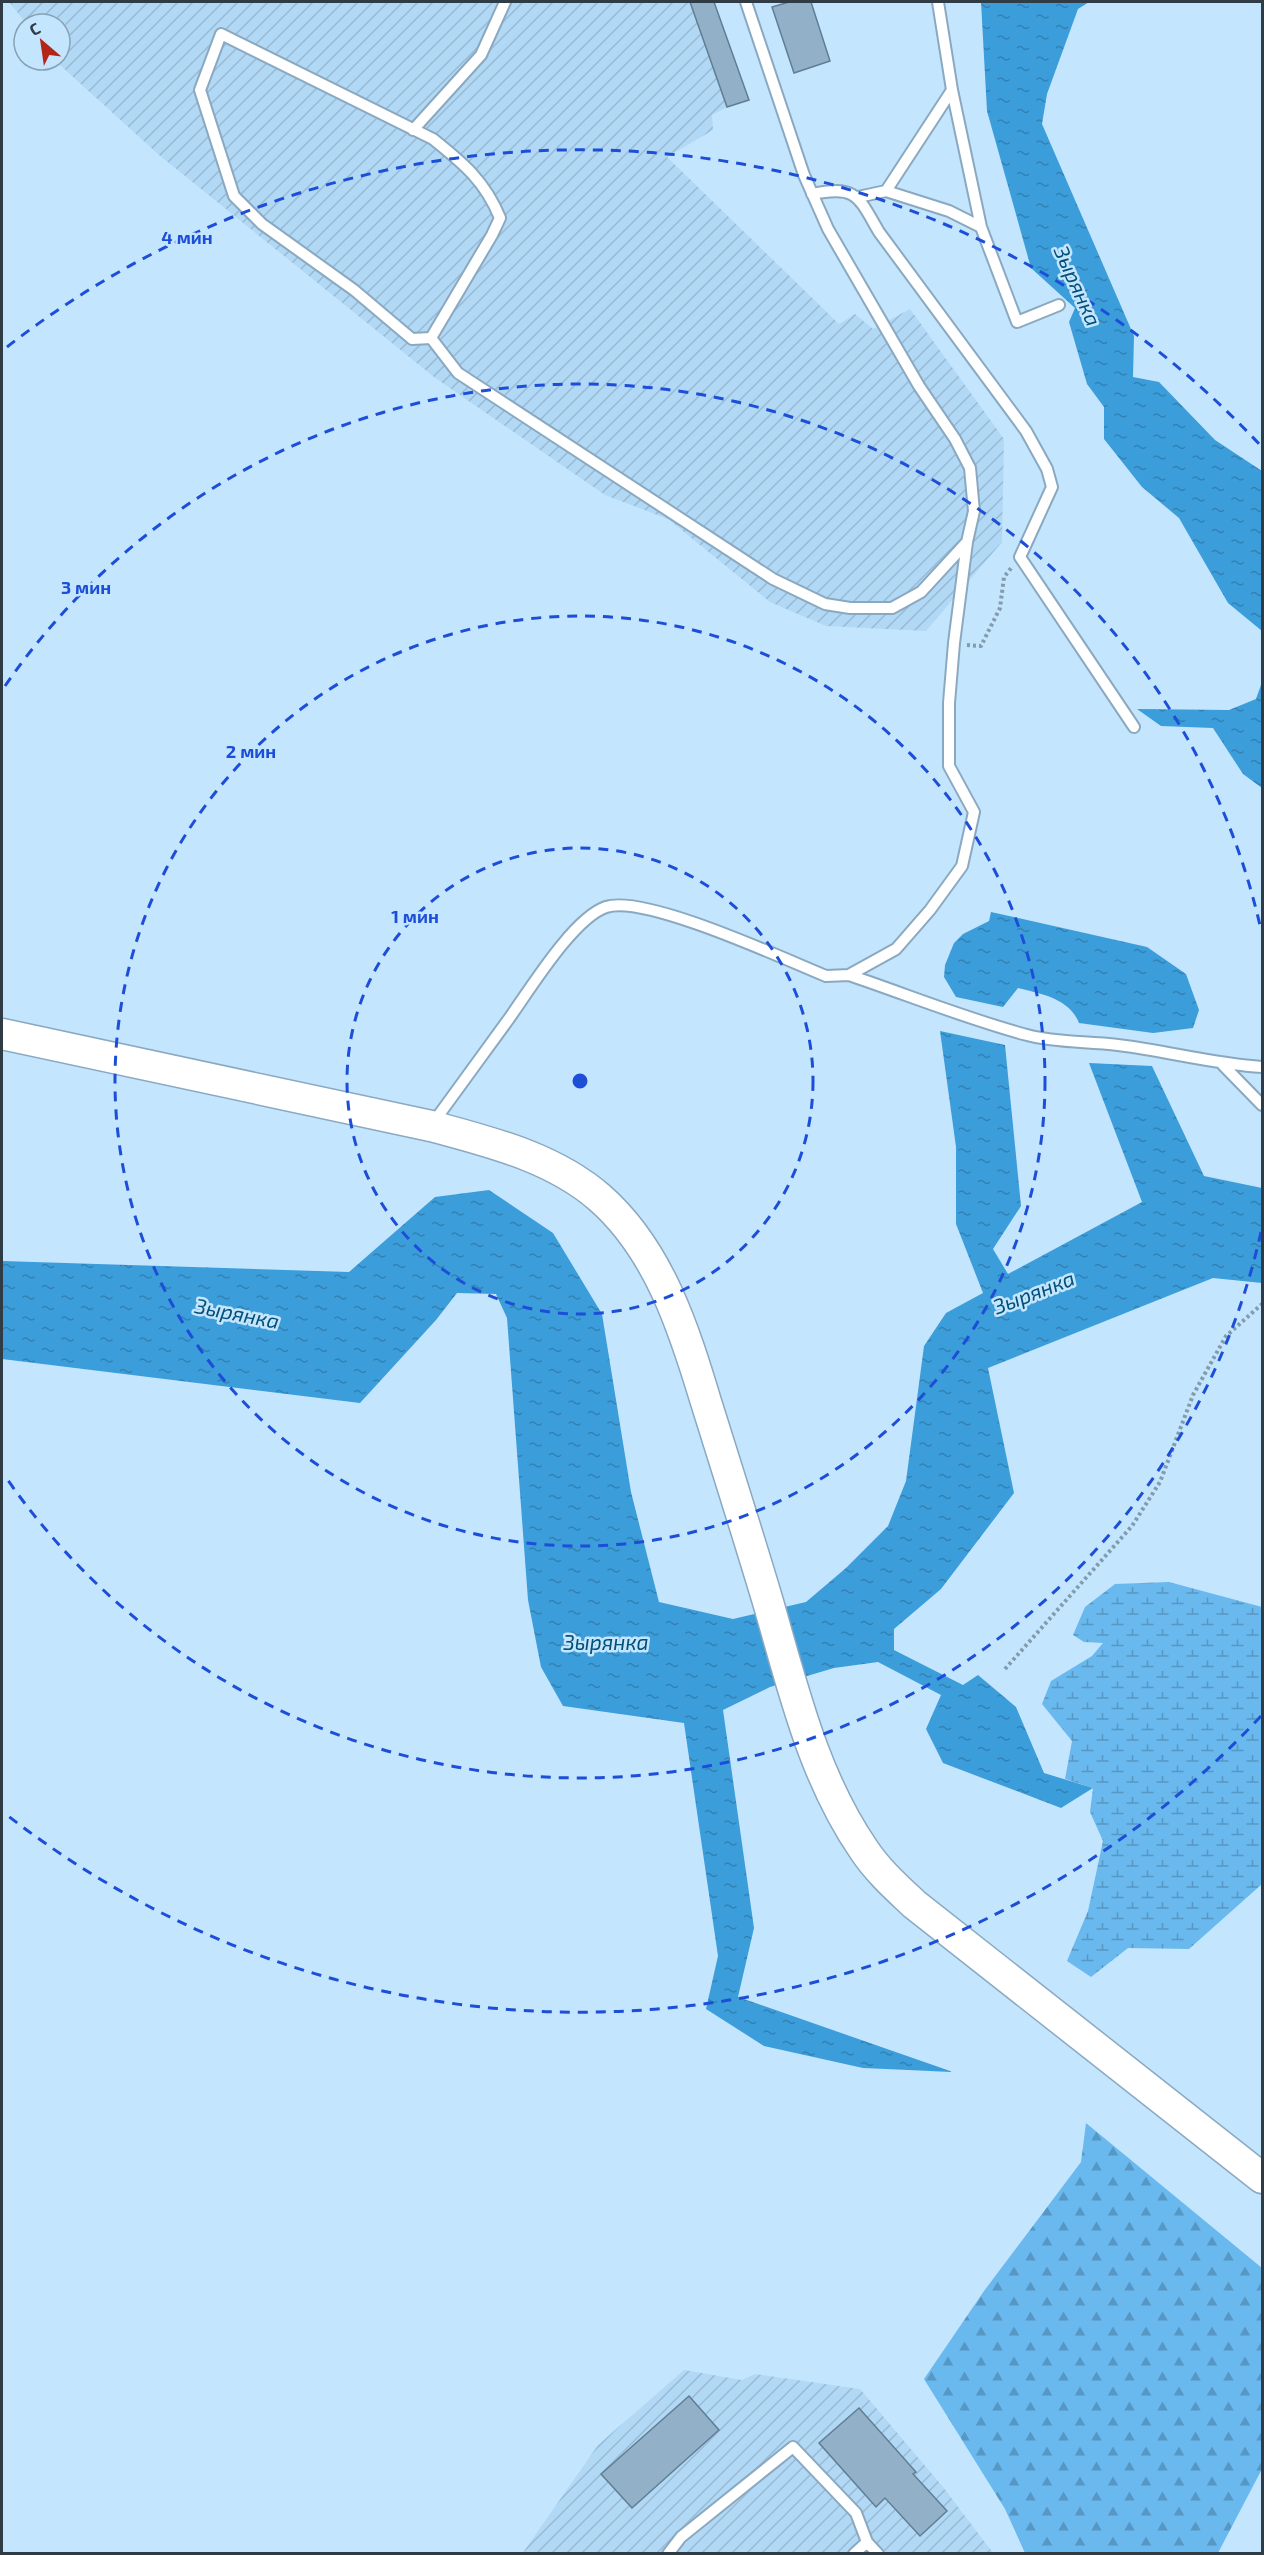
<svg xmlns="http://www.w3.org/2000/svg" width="1264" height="2555" font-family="'Exo 2',sans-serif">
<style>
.industrial{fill:url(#industrial-furrows)}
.forest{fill:url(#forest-firs)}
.wetland{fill:url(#wetland-marsh)}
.water{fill:url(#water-ripples)}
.building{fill:#92b1c9;stroke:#5f7e94;stroke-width:1.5}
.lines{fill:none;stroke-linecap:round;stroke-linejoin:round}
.lane-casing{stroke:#8aa9c1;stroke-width:14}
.secondary-casing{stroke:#8aa9c1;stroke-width:33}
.path{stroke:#829bad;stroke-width:4;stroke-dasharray:3 3;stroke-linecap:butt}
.lane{stroke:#fff;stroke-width:10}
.secondary{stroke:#fff;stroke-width:30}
.ring{fill:none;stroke:#1d4ed8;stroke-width:3;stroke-dasharray:10 8}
.labels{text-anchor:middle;stroke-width:5;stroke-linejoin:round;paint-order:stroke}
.water-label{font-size:21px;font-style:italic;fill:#025079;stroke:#c4e5fe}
.centre{fill:#1d4ed8;stroke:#c4e5fe;stroke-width:3}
.ring-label{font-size:18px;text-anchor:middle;font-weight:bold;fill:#1d4ed8;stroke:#c4e5fe;stroke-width:5;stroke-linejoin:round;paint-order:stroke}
</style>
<defs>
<pattern id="industrial-furrows" width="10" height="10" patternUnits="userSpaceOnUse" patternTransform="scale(1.5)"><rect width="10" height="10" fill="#b1d8f5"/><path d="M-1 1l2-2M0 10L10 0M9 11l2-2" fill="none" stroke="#99bad3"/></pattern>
<pattern id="forest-firs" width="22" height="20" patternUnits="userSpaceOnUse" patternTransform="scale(1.5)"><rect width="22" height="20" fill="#69b8ee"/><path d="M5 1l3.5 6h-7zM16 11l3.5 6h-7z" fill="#5797c3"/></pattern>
<pattern id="wetland-marsh" width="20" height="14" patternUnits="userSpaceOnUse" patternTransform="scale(1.5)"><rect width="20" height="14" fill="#69b8ee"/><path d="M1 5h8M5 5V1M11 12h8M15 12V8" fill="none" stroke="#5797c3"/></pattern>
<pattern id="water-ripples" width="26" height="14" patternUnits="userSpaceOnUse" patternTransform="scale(1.5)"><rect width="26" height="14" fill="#3b9dda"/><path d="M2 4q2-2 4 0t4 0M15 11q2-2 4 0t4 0" fill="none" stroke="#3281b3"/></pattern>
</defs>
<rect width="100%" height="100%" fill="#c4e5fe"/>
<path class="industrial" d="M9 2H690L727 107 712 115 713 130 667 157 839 324 855 314 873 329 910 309 1004 439 1002 542 926 631 826 626 770 602 668 519 605 495 434 377 159 155 61 66 56 60H60V24H27Z
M684 2370 742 2380 755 2374 860 2389 943 2487 993 2553 522 2554 598 2445Z"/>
<path class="forest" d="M1086 2123 1262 2268V2469L1218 2553H1025L1005 2509 924 2379 984 2291 1081 2162Z"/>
<path class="wetland" d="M1169 1582 1262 1607V1884L1189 1949 1128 1948 1091 1977 1067 1961 1088 1911 1103 1841 1090 1812 1093 1788 1065 1779 1072 1741 1042 1704 1051 1681 1092 1656 1103 1643 1084 1642 1073 1635 1085 1607 1115 1584Z"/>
<path class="water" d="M981 2H1089L1078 9 1047 94 1042 124 1134 336 1133 377 1159 382 1215 440 1262 471V631L1228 603 1179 518 1142 487 1104 439V407L1087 384 1069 322 1075 308 1031 268 987 111Z
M1262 682V788L1243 774 1213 728 1161 726 1137 709 1229 710 1256 699Z
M991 912 1147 947 1186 974 1199 1010 1193 1028 1153 1033 1079 1023C1069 998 1041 994 1018 988L1003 1007 956 997 944 977 945 965 954 943 963 934 989 921Z
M940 1031 1005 1045 1021 1206 993 1249 1008 1274 1142 1202 1089 1063 1152 1066 1204 1176 1262 1188V1283L1213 1278 988 1368 1014 1493 941 1589 894 1629V1650L963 1685 978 1675 1016 1707 1044 1773 1093 1788 1061 1808 943 1763 926 1729 941 1695 878 1662 834 1668 770 1687 723 1710 754 1928 738 1997 953 2072 863 2068 764 2046 706 2009 718 1956 684 1723 563 1706 541 1667 528 1600 507 1318 496 1294 457 1293 436 1320 360 1403 2 1359V1261L349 1272 435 1197 489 1190 553 1233 602 1314 631 1492 659 1602 733 1619 806 1602 846 1568 888 1526 906 1481 924 1346 946 1313 983 1293 956 1224V1147Z"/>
<path class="building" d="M690 2H714L749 100 727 107Z
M789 2H811L830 61 794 73 772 7Z
M689 2396 719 2430 632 2508 601 2474Z
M859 2408 916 2472 913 2474 947 2511 920 2536 885 2498 876 2507 819 2443Z"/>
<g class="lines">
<defs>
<path id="lane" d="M221 34 433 139C463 163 485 181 500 218L492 235 431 338 412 339 354 290 262 224 234 196 200 90Z
M952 90 981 227
M413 130 481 55 505 2
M886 191 952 90 938 2
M812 194C857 185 858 196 879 232L1026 431 1047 469 1052 487 1020 557 1134 727
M858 197 886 191 949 211 981 227 1017 322 1059 305
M431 338 458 373 773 579 825 604 850 608H892L921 592 967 542 974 511 970 468 955 439 919 386 828 229 804 175 746 2
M849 975 896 949 930 910 962 866 974 812 949 766V703L954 643 967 542
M1223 1065 1262 1105
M433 1123C458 1089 483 1054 508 1020 529 991 573 918 606 907 645 894 784 959 826 976L849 975C908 995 967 1019 1027 1035 1057 1043 1087 1041 1118 1045 1167 1051 1214 1064 1262 1067
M668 2554 681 2537 793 2447 856 2513 867 2542
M854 2554 867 2542 878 2554"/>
<path id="secondary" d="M2 1034 431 1126C490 1142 553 1157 600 1198 659 1250 684 1329 706 1402 727 1469 748 1535 768 1602 793 1688 813 1776 864 1850 878 1871 896 1887 914 1904L1262 2178"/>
</defs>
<use href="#lane" class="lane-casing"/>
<use href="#secondary" class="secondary-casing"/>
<path class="path" d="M967 645 981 646 1000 608 1004 577 1012 567
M1005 1669 1132 1526 1160 1482 1193 1395 1226 1336 1262 1304"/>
<use href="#lane" class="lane"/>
<use href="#secondary" class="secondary"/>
</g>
<g class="ring">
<circle cx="580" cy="1081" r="233"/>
<circle cx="580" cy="1081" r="465"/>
<path d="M1261 1232A698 698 0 0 1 5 1476M5 686A698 698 0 0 1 1261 930"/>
<path d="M1261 1716A931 931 0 0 1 7 1815M7 347A931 931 0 0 1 1261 446"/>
</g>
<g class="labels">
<g class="water-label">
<text transform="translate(1077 286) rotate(66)" y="7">Зырянка</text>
<text transform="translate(1034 1293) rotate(-21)" y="7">Зырянка</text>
<text transform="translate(237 1314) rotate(11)" y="7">Зырянка</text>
<text x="606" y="1650">Зырянка</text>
</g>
</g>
<circle cx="580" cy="1081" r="9" class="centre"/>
<g class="ring-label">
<text x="187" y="244">4 мин</text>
<text x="86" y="594">3 мин</text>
<text x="251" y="758">2 мин</text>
<text x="415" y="923">1 мин</text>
</g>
<rect width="1264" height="2555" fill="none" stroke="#2f3c46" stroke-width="6"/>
<g transform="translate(42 42) rotate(331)"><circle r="28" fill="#c4e5fe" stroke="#88a1b4" stroke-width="1.5"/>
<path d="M0-4.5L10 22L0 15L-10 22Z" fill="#b32516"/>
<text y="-9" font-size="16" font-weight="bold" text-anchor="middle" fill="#2f3c46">С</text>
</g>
</svg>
